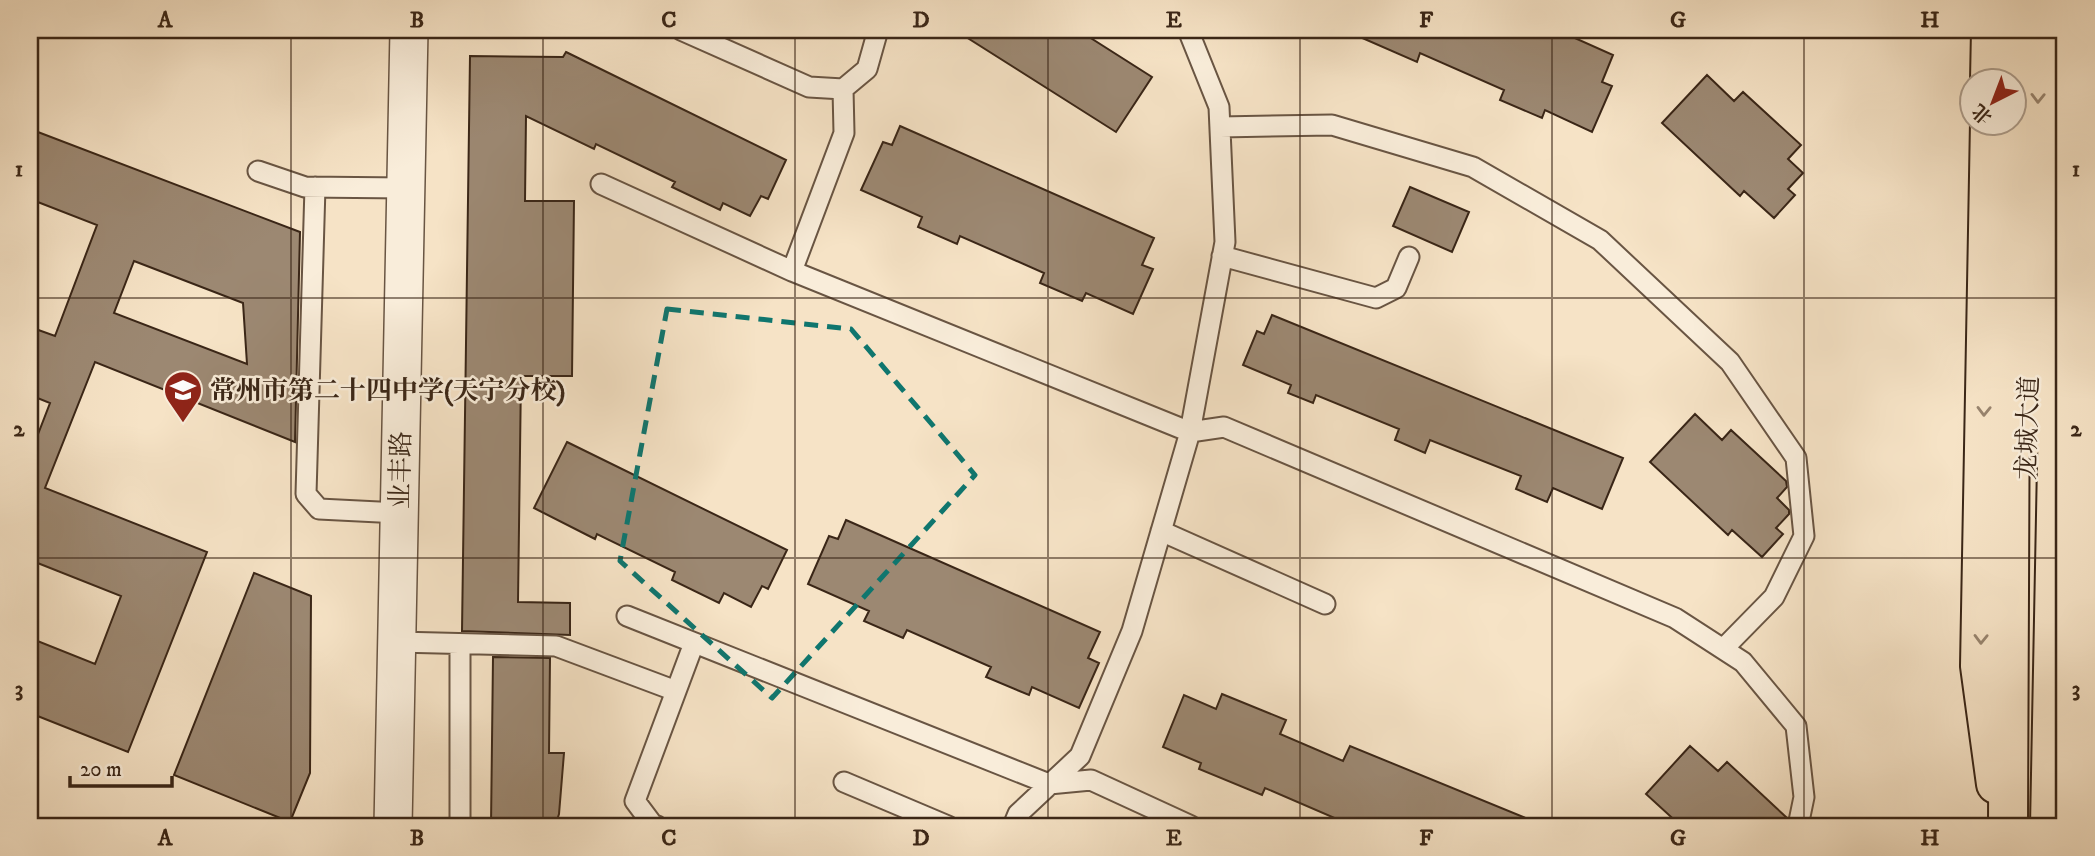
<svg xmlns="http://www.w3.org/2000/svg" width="2095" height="856" font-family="'IM FELL DW Pica','Noto Serif SC',serif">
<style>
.building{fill:#9c8872;stroke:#3a2617;stroke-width:2;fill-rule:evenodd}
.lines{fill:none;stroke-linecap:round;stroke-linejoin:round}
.service-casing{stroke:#695543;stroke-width:23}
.minor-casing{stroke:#695543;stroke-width:40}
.primary-casing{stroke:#3a2617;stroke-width:42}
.trunk-casing{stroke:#3a2617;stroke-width:42}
.service{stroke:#f9edda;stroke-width:19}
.minor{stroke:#f9edda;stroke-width:37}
.primary{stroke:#f6e3c6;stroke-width:38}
.trunk{stroke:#f6e3c6;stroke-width:38}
.oneway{stroke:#98846e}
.marked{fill:none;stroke:#0f766e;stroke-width:5;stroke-dasharray:14 9;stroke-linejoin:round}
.grid{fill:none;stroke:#3a2617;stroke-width:2;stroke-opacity:0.55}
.labels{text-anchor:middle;stroke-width:5;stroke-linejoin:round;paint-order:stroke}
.poi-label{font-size:26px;font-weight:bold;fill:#3a2617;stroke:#f9edda;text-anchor:start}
.street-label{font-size:26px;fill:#3a2617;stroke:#f9edda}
.neatline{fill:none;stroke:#3a2617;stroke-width:2.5}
.grid-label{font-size:23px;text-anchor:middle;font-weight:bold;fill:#3a2617}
</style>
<rect width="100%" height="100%" fill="#f6e3c6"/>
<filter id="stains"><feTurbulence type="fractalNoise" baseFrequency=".00286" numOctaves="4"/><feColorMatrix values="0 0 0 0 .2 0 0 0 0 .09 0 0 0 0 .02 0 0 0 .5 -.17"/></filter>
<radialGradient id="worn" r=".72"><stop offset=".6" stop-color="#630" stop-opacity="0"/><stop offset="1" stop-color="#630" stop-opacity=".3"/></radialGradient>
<path class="building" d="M955 30H1078L1152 77 1116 132Z
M1344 30H1557L1613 55 1602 82 1612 86 1592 132 1545 110 1542 118 1500 100 1504 90 1420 53 1417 62Z
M566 52 786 160 768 199 761 196 750 216 723 203 720 210 672 187 675 182 596 144 594 149 526 116 525 201H574L572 376H521L518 602 570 603V635L462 631 470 56 563 57Z
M1707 75 1734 101 1743 92 1801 145 1788 159 1803 173 1788 189 1795 195 1774 218 1744 191 1740 196 1662 123Z
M900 126 1154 238 1142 265 1153 269 1133 314 1086 293 1082 301 1040 283 1044 273 960 236 957 244 918 227 922 217 861 190 883 142 892 145Z
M30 129 300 232 295 442 95 362 45 488 207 552 128 752 30 713V638L95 664 121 596 30 560V455L50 403 30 395V327L55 336 97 225 30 199ZM134 261 243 303 247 364 114 313Z
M1410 187 1469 212 1452 252 1393 226Z
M1272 315 1623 458 1602 509 1553 488 1547 502 1516 489 1521 476 1430 440 1425 453 1395 440 1399 429 1316 395 1313 403 1288 393 1291 385 1243 365 1257 331 1264 334Z
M1695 414 1722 440 1731 430 1786 481 1787 487 1777 498 1789 510V514L1776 528 1783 534 1762 557 1732 530 1728 535 1650 462Z
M567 442 787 550 768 589 762 586 751 607 724 593 719 603 672 580 675 572 597 534 595 539 534 508Z
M846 520 1100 632 1088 658 1099 663 1079 708 1032 687 1029 695 986 677 991 667 907 630 903 638 864 621 869 611 808 584 829 536 838 539Z
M254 573 311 596 310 773 290 822 174 775Z
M493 657 550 658 549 753H564L559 814 555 826H491Z
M1222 694 1286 720 1280 734 1343 761 1350 746 1545 826H1334L1337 819 1265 788 1262 795 1199 769 1201 763 1163 747 1184 695 1216 709Z
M1690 746 1718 771 1727 762 1787 818 1786 826H1681L1646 794Z"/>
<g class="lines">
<defs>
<path id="service" d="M681 30 809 87 843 89 867 69 878 30
M1220 127 1332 125 1473 167 1600 240 1730 362 1796 458 1804 536 1774 597 1723 649
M258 171 305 187 406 188
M601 184 792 271 1190 432 1224 427 1675 618 1743 662 1796 726 1804 797 1798 826
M315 187 306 494 319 509 399 513
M1222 256 1376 298 1396 288 1409 257
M792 271 844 133 843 89
M1161 531 1325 604
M627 616 1049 784 1091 780 1191 826
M397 642 556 646 676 691
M844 782 948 826
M460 826V644
M657 826 653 825 635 801 694 643
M1013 826 1018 814 1080 756 1132 631 1190 432 1225 242 1219 107 1188 30"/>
<path id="minor" d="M393 826 409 30"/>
<path id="primary" d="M1990 80 1991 30
M1990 122 1980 666 1996 784
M2027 437 2036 214 2039 30"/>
<path id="trunk" d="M2012 80 2013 30
M2008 826 2011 122
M2050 826 2065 50"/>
</defs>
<use href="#service" class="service-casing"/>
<use href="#minor" class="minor-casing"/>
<use href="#primary" class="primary-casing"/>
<use href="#trunk" class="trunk-casing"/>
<use href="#service" class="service"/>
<use href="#minor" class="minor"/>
<use href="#primary" class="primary"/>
<use href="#trunk" class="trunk"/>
</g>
<defs><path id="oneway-chevron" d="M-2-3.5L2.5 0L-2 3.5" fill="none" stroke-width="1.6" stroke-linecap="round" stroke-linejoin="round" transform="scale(1.75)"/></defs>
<g class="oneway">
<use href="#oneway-chevron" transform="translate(2038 98) rotate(91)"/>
<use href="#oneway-chevron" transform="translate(1984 411) rotate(91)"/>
<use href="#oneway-chevron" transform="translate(1981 639) rotate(91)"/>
</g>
<path class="marked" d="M667 309 851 329 975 475 772 698 620 561Z"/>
<path class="grid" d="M291 30V826M543 30V826M795 30V826M1048 30V826M1300 30V826M1552 30V826M1804 30V826M30 298H2065M30 558H2065"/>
<defs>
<symbol id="school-pin" viewBox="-11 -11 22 30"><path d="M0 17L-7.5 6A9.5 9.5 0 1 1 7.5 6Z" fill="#8f2418" stroke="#f9edda"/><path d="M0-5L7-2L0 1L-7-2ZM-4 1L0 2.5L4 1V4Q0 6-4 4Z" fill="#fff"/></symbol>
</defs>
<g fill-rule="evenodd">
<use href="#school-pin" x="161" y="368" width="44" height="60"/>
</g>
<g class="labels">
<g class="poi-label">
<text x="210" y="399">常州市第二十四中学(天宁分校)</text>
</g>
<g class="street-label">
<text transform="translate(2027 428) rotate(-88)" y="9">龙城大道</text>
<text transform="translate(400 470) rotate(-89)" y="9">业丰路</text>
</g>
</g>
<rect width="2095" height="856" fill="none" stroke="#f6e3c6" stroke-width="77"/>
<g transform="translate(1993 102) rotate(222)"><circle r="33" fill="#f9edda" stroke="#ad9d8c" stroke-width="2"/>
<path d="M0-5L12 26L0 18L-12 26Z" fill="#8f2418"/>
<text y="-10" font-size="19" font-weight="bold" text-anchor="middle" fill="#3a2617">北</text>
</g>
<path d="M70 776v10h102v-10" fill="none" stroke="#3a2617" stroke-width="3.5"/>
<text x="80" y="776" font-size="21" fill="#3a2617" stroke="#f9edda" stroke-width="5" paint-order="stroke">20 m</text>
<rect x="38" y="38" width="2018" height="780" class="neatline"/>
<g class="grid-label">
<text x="165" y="27">A</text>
<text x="417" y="27">B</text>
<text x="669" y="27">C</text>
<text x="921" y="27">D</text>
<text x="1174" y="27">E</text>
<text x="1426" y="27">F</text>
<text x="1678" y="27">G</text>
<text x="1930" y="27">H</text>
<text x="19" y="176">1</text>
<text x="2076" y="176">1</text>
<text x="19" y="436">2</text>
<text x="2076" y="436">2</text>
<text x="19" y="696">3</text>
<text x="2076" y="696">3</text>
<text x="165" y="845">A</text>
<text x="417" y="845">B</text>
<text x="669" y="845">C</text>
<text x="921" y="845">D</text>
<text x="1174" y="845">E</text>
<text x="1426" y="845">F</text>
<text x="1678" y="845">G</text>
<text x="1930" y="845">H</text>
</g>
<rect width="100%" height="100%" filter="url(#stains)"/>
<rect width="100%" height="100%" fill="url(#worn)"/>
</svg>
